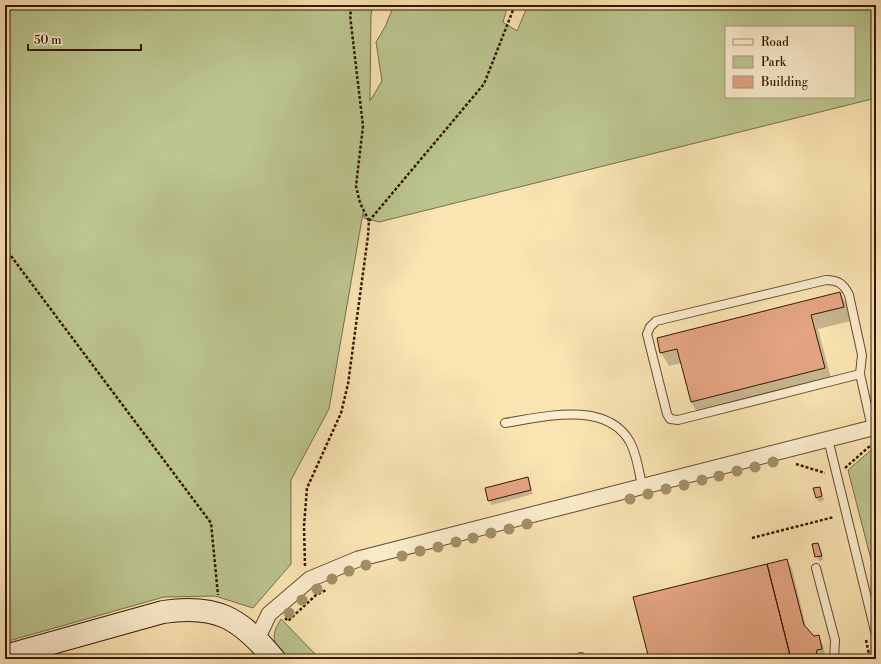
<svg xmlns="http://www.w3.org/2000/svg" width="881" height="664" font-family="'Libre Bodoni',serif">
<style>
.green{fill:#bbc58e;stroke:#786e49;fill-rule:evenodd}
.shadow{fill:#0003}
.building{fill:#e4a582;stroke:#351804}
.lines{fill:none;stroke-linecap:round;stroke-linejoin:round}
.service-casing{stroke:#664b30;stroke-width:10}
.minor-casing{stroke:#664b30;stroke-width:17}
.secondary-casing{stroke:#351804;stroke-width:24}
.path{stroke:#351804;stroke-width:2.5;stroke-dasharray:3 2;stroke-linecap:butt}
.service{stroke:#fbedcd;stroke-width:8}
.minor{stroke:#fbedcd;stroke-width:15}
.secondary{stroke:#fbedcd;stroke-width:22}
.tree{fill:#a39069}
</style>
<rect width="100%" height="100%" fill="#f9e4b2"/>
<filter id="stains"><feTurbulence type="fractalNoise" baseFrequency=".005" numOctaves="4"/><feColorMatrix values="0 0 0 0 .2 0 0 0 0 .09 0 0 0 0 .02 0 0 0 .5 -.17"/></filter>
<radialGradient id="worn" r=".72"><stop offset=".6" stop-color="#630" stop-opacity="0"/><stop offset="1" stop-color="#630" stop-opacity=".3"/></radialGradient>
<path class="green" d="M5 5H373L371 14 370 101 382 81 376 42 385 27 394 5H508L503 22 517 31 528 5H876V98L379 222 364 218 363 213 329 409 291 480V564L253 608 215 596 164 597 5 642ZM726 27H854V97H726Z
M876 446V579L848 470Z
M281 619 320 659H285C273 644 270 636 281 619Z"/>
<path class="shadow" d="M840 293 848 307 851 321 818 329 832 382 699 415 691 402 682 363 669 366 661 353 658 339Z
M527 478 533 494 492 505 489 500Z
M820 488 824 500 819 502 817 497Z
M818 544 823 560 819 561 813 545Z
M787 560 792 569 807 631 813 638 818 636 823 645 826 658 650 659Z"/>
<path class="building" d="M840 292 844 307 811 315 825 368 691 402 677 349 660 353 657 338Z
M528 477 531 490 488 501 485 488Z
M820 487 822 496 816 498 813 488Z
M818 543 822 556 815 557 812 544Z
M787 559 804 625 814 636 819 635 822 649 817 650 815 659H791L767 564Z
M767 564 791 659H649L633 597Z"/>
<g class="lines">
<defs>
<path id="service" d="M860 374 678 420 670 419 667 414 647 334 650 327 656 321 826 280C838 280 844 284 849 295L862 355 860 374 872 428
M505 423C544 417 606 400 630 442 637 455 639 471 642 486
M828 439 876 635
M816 568 835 640 834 659
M581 657V659"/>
<path id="minor" d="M257 639 269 614 310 579 358 559 876 427"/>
<path id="secondary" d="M5 656 163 612C217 604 240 618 274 659"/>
</defs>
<use href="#service" class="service-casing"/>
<use href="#minor" class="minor-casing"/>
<use href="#secondary" class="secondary-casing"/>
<path class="path" d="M369 221 484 84 515 5
M5 248 211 523 218 595
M796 464 825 473
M845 468 871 445
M752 538 834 517
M305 566 304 526 307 488 341 413 348 384 368 236 369 221 360 203 356 186 363 126 350 15 353 5
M285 618 288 621 316 595 326 590
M866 640 870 659"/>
<use href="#service" class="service"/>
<use href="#minor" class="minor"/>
<use href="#secondary" class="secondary"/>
</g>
<g class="tree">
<circle cx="773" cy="462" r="5.5"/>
<circle cx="755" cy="467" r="5.5"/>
<circle cx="737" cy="471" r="5.5"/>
<circle cx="719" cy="476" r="5.5"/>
<circle cx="702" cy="480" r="5.5"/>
<circle cx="684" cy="485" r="5.5"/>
<circle cx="666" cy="489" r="5.5"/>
<circle cx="648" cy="494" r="5.5"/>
<circle cx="630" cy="499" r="5.5"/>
<circle cx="527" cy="524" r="5.5"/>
<circle cx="509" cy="529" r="5.5"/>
<circle cx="491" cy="533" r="5.5"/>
<circle cx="473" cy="538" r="5.5"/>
<circle cx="456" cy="542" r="5.5"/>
<circle cx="438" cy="547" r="5.5"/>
<circle cx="420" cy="551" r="5.5"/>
<circle cx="402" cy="556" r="5.5"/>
<circle cx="366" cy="565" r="5.5"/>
<circle cx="349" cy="571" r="5.5"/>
<circle cx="332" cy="579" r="5.5"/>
<circle cx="317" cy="589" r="5.5"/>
<circle cx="302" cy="600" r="5.5"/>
<circle cx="289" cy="613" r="5.5"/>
</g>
<rect width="881" height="664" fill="none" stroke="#f9e4b2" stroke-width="20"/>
<rect x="6" y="6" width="869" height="652" fill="none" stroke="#351804" stroke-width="2"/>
<rect x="10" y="10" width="861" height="644" fill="none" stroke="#351804"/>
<rect x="725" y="26" width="130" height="72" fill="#fbedcd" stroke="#ac987d"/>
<rect x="733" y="39" width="20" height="6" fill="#fbedcd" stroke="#ac987d"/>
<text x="761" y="46" font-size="12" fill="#351804">Road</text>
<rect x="733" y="56" width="20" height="12" fill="#bbc58e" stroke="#ac987d"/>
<text x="761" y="66" font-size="12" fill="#351804">Park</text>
<rect x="733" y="76" width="20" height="12" fill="#e4a582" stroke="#ac987d"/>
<text x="761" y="86" font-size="12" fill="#351804">Building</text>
<path d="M28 44v6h113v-6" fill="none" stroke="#351804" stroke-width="2"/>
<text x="34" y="44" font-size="12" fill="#351804" stroke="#fbedcd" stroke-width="3" paint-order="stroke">50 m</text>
<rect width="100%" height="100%" filter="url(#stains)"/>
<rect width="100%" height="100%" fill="url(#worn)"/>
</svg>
